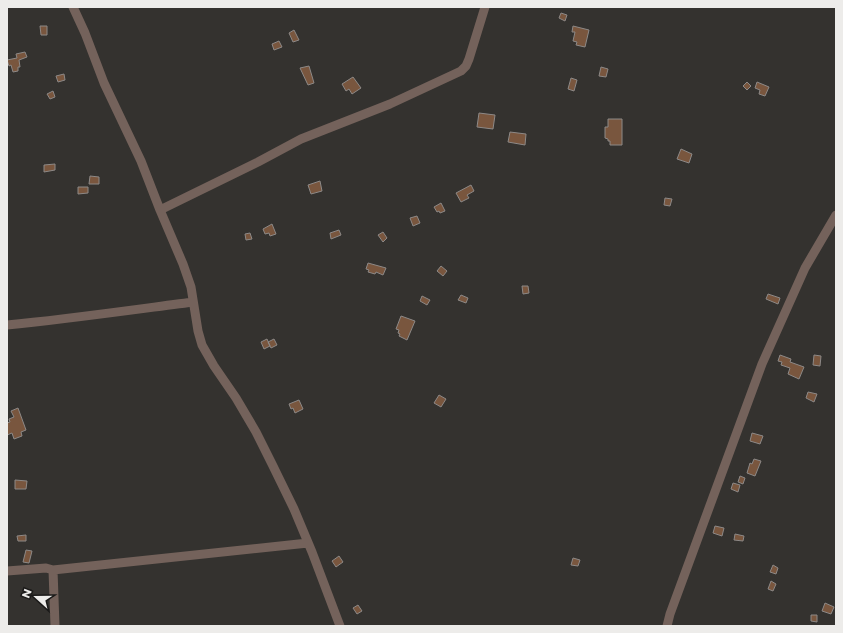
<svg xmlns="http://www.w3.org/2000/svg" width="843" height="633" font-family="Montserrat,sans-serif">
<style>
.building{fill:#79563e;stroke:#8d8987}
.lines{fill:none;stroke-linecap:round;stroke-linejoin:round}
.minor{stroke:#74625b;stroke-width:9}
</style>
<rect width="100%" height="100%" fill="#34322f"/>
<path class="building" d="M561 13 567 15 565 21 559 18Z
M40 26H47V35H41Z
M573 26 589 30 585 47 576 45 577 42 573 41 575 32H572Z
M294 30 299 40 293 42 289 33Z
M279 41 282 47 274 50 272 44Z
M25 52 27 57 19 60 20 67H18V71L13 72 11 65 9 66 7 60 17 58 16 54Z
M309 66 314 83 308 85 300 68Z
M601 67 608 69 606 77 599 76Z
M64 74 65 80 58 82 56 76Z
M353 77 361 88 352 94 349 89 346 91 342 84Z
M571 78 577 80 574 91 568 89Z
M747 82 751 86 747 90 743 86Z
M757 82 769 87 765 96 759 94 760 90 755 88Z
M53 91 55 97 50 99 47 94Z
M479 113 495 115 493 129 477 127Z
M608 119H622V145H610V141H608V139L605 138V127H608Z
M510 132 526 134 525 145 508 142Z
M681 149 692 154 689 163 677 159Z
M55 164V170L44 172V165Z
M90 176 99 177V184H89Z
M320 181 322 191 311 194 308 185Z
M471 185 474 191 467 195 469 198 461 202 456 193Z
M78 187H88V193L78 194Z
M665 198 672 199 670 206 664 205Z
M441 203 445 211 440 213 439 211 437 212 434 207Z
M417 216 420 223 413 226 410 218Z
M272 224 276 234 270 236 269 233 265 234 263 229Z
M339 230 341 235 331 239 330 233Z
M383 232 387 238 383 242 378 235Z
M250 233 252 239 246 240 245 234Z
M368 263 386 268 383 275 376 272 375 274 368 272 369 270 366 269Z
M441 266 447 271 443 276 437 271Z
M522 286H528L529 293 523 294Z
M768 294 780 298 778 304 766 299Z
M461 295 468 298 466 303 458 300Z
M422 296 430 300 427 305 420 301Z
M401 316 415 321 407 340 399 336 400 334 398 333 399 330 396 329Z
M267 339 270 346 264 349 261 342Z
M274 339 277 345 271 348 268 342Z
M780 355 791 359 790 362 804 367 799 379 788 374 790 368 781 365 782 362 778 361Z
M814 355 821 356 820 366 813 365Z
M808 392 817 394 814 402 806 398Z
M439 395 446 399 441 407 434 403Z
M299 400 303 409 295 413 293 408 291 409 289 404Z
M18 408 26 430 21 432 22 436 14 439 12 433 7 435V423L10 422 9 419 14 417 11 411Z
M752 433 763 436 760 444 750 441Z
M754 459 761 461 755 476 747 473 750 463 752 464Z
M740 476 745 478 743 484 738 482Z
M15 480 27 481 26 489H15Z
M733 483 740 485 738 492 731 489Z
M715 526 724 528 722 536 713 533Z
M735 534 744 536 743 541 734 540Z
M26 535V541H18L17 536Z
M26 550 32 551 29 563 23 562Z
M339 556 343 562 336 567 332 561Z
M573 558 580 560 578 566 571 565Z
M773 565 778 568 776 574 770 572Z
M771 581 776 584 773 591 768 589Z
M825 603 834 607 831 614 822 611Z
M358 605 362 611 357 614 353 608Z
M811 615H817V622L811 621Z"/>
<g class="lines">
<path class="minor" d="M73 7 85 33 104 83 141 161 160 210 183 264 191 287 198 331 202 345 214 366 236 398 256 432 273 466 294 509 312 552 340 626
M160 210 258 162 301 139 390 104 461 71 466 66 469 59 485 7
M7 325C69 319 131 310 193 302
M53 570 308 543
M7 571 46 568 53 570 55 626
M667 626 670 614 762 364 805 268 836 215"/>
</g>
<rect width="843" height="633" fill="none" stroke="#edecea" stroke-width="16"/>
<g transform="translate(36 597) rotate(291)" stroke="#1b1a19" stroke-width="3" paint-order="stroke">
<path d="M0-3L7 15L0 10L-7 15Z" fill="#edecea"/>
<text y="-6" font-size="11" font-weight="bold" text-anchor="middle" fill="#edecea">N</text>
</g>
</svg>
